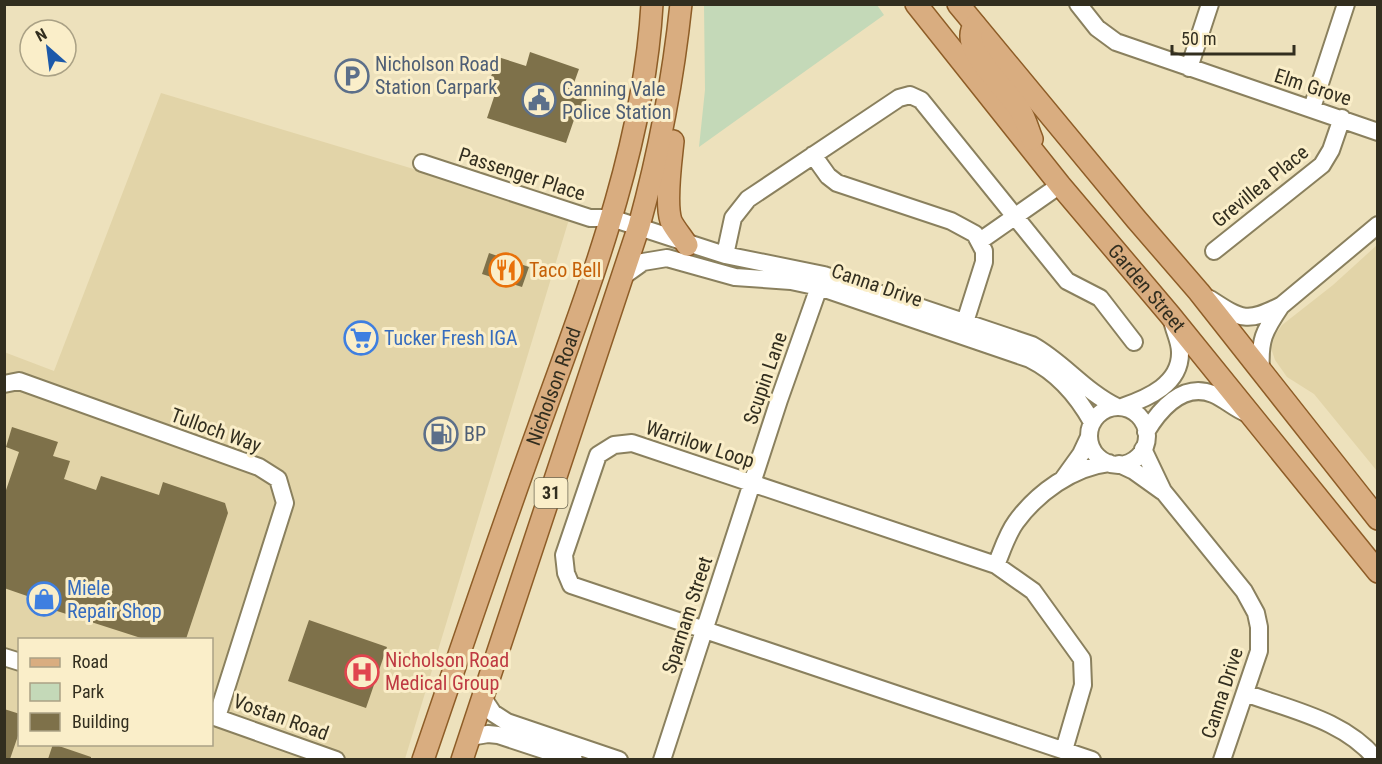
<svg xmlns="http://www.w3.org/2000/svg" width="1382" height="764" font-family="'Roboto Condensed',sans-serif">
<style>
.built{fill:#e2d4a8;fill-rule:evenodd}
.green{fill:#c4d9b8}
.building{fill:#7e714a}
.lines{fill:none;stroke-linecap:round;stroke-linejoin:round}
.minor-casing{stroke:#8a805e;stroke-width:20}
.major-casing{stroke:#8e5d27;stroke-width:24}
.minor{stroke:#fff;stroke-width:16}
.major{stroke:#d9ad80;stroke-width:21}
.labels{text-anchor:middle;stroke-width:6;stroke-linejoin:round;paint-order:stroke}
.shield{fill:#faeec9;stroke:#6e6852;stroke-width:1.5}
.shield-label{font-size:18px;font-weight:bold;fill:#322e1f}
.service-label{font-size:20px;fill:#4e5e75;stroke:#faeec9;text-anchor:start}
.street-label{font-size:20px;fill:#322e1f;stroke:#faeec9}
.food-label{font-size:20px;fill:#c56008;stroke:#faeec9;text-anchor:start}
.shop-label{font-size:20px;fill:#366cbe;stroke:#faeec9;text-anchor:start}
.health-label{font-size:20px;fill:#be3a42;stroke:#faeec9;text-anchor:start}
</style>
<rect width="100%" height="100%" fill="#ede1bc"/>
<path class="built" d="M161 93 570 216 405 759H5L4 352 54 371ZM20 640H212V744H20Z
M1377 245V471L1314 394 1287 377 1275 360 1271 348 1275 335 1282 325 1333 285Z"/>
<path class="green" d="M704 5H877L884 15 699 147 705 90Z"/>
<path class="building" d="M530 52 579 69 574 83 590 88 581 116 576 114 566 143 487 118 497 88 488 85 498 57 526 66Z
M489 253 529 267 522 287 482 274Z
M12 427 58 442 53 456 70 461 64 479 96 490 101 476 159 495 163 482 225 503 228 513 186 639H144L29 602 30 597 4 588V496L19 452 6 447Z
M309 620 387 647 366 708 288 681Z
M4 709 20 714V730L10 759H4Z
M53 744 91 757V759H48Z"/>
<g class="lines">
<defs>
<path id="minor" d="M1078 4 1097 28 1116 42 1378 132
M1189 68 1210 4
M1312 108 1346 4
M813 155 828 176 837 183 951 221 975 234 984 251V262L965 322
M422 163 590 218H611L725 255 824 275 1032 345C1063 362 1084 391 1117 407
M980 241 1060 185
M1214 251 1322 165 1331 150 1342 118
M725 255 733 218 748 199 899 98 910 95 921 100 1067 281 1100 298 1134 342
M622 277 643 262 667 258 735 277 791 281 819 287 1030 359C1058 373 1077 395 1092 422
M1210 299C1242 320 1247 323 1282 305L1378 225
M1261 371C1259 340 1264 331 1281 306
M4 384 19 381 259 467 278 479 285 503 217 717
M1122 407C1148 398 1181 384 1180 352 1180 341 1174 331 1172 320
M1089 436a29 29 0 1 1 58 0a29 29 0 1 1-58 0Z
M1146 432C1160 409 1183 382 1213 394 1225 399 1234 408 1246 413
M1143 449 1163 491 1244 591 1256 613 1259 627V651L1222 760
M1119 464 1134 471 1162 491
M1063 479 1081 454 1089 437
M996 565C1002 551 1007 534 1016 522 1037 493 1073 467 1109 463
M4 657 20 662
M1245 693C1291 710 1345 720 1377 760
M483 698 493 713 507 722 619 760
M212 716 336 760
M470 737 488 734 498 735 574 760
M1064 750 1083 685 1082 659 1033 591 996 565 632 443 614 445 598 455 564 555 566 573 571 585 1092 760
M662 760 779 400 819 287"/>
<g id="major">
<path id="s1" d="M916 4 1060 185 1170 315 1378 572"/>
<path d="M958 4 1136 219 1199 292 1378 519"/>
<path d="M975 25C956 47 1010 91 1021 112 1026 120 1028 130 1032 139"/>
<path d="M673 141C671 161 665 202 671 221 675 229 682 237 687 245"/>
<path id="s2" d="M423 760C461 649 498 539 538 429 587 293 644 149 652 4"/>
<path d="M462 760 639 226C659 153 673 80 681 4"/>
</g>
</defs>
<use href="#minor" class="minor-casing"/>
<use href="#major" class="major-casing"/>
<use href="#minor" class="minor"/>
<use href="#major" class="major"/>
</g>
<defs>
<symbol id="parking-ring" viewBox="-11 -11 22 22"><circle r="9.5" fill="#faeec9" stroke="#5c6f8a" stroke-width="1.5"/><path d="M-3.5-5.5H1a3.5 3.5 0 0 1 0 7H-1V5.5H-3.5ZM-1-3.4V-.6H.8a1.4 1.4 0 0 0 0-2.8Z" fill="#5c6f8a"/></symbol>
<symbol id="civic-ring" viewBox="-11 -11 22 22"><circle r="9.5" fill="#faeec9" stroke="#5c6f8a" stroke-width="1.5"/><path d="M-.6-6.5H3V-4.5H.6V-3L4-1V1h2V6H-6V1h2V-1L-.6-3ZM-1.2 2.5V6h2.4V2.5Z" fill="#5c6f8a"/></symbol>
<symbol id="restaurant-ring" viewBox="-11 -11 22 22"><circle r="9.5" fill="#faeec9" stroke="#e8710a" stroke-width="1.5"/><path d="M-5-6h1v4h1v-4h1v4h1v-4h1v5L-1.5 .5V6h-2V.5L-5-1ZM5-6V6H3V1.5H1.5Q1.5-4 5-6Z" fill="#e8710a"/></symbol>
<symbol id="supermarket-ring" viewBox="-11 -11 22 22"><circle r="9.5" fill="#faeec9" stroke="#3f7fe0" stroke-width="1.5"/><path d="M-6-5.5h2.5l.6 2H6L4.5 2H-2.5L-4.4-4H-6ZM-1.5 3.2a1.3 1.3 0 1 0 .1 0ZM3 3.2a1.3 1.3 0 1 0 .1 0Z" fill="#3f7fe0"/></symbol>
<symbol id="fuel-ring" viewBox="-11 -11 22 22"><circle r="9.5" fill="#faeec9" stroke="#5c6f8a" stroke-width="1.5"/><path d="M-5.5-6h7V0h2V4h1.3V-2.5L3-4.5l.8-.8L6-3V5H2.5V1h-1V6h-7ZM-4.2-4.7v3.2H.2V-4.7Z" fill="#5c6f8a"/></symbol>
<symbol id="shop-ring" viewBox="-11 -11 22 22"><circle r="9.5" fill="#faeec9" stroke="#3f7fe0" stroke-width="1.5"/><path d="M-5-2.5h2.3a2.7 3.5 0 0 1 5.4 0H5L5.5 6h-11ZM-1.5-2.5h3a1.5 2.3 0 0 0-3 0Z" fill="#3f7fe0"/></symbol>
<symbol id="hospital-ring" viewBox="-11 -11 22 22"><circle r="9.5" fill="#faeec9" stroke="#e0444e" stroke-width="1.5"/><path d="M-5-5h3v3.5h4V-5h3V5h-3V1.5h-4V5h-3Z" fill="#e0444e"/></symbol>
</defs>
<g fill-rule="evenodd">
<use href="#parking-ring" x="333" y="57" width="38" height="38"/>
<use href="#civic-ring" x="520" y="81" width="38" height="38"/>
<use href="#restaurant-ring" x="487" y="251" width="38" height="38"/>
<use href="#supermarket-ring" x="342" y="319" width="38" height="38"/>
<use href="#fuel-ring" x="422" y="415" width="38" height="38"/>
<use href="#shop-ring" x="25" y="580" width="38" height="38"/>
<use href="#hospital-ring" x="343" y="653" width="38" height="38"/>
</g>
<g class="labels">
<rect class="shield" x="534.5" y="478" width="33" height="30" rx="4.5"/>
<g class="shield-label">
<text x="551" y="499">31</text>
</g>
<g class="service-label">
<text x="375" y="71">Nicholson Road<tspan x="375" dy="23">Station Carpark</tspan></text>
<text x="562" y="96">Canning Vale<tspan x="562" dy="23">Police Station</tspan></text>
<text x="464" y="441">BP</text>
</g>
<g class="street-label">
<text transform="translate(1313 87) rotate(18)" y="7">Elm Grove</text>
<text transform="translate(522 174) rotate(18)" y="7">Passenger Place</text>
<text transform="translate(1260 186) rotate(-39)" y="7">Grevillea Place</text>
<text transform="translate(877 285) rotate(19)" y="7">Canna Drive</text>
<text dy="7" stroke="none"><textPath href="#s1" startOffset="366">Garden Street</textPath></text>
<text transform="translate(765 378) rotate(-71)" y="7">Scupin Lane</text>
<text dy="7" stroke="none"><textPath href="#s2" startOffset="396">Nicholson Road</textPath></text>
<text transform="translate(216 430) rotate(20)" y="7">Tulloch Way</text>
<text transform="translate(700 444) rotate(18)" y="7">Warrilow Loop</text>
<text transform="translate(687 615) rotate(-72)" y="7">Sparnam Street</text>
<text transform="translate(1222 693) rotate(-72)" y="7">Canna Drive</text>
<text transform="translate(281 717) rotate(20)" y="7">Vostan Road</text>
</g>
<g class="food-label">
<text x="529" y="277">Taco Bell</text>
</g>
<g class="shop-label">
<text x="384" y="345">Tucker Fresh IGA</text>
<text x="67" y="595">Miele<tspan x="67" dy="23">Repair Shop</tspan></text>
</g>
<g class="health-label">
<text x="385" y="667">Nicholson Road<tspan x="385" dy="23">Medical Group</tspan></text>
</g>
</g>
<rect width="1382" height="764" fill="none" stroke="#322e1f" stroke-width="12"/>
<rect x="18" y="638" width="195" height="108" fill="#faeec9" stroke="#aaa185" stroke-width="1.5"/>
<rect x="30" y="658" width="30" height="9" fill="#d9ad80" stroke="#aaa185" stroke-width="1.5"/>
<text x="72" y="668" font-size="18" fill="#322e1f">Road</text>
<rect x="30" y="683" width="30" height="18" fill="#c4d9b8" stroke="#aaa185" stroke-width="1.5"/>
<text x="72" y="698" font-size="18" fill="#322e1f">Park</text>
<rect x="30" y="713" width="30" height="18" fill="#7e714a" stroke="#aaa185" stroke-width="1.5"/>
<text x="72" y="728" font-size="18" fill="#322e1f">Building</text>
<g transform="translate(48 48) rotate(332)"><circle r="28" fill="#faeec9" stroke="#aaa185" stroke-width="1.5"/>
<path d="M0-4.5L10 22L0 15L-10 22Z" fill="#1c59aa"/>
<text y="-9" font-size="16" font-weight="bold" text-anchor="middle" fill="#322e1f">N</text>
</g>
<path d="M1172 45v9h122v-9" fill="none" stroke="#322e1f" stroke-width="3"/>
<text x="1181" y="45" font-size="18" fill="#322e1f" stroke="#faeec9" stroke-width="4.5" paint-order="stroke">50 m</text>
</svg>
